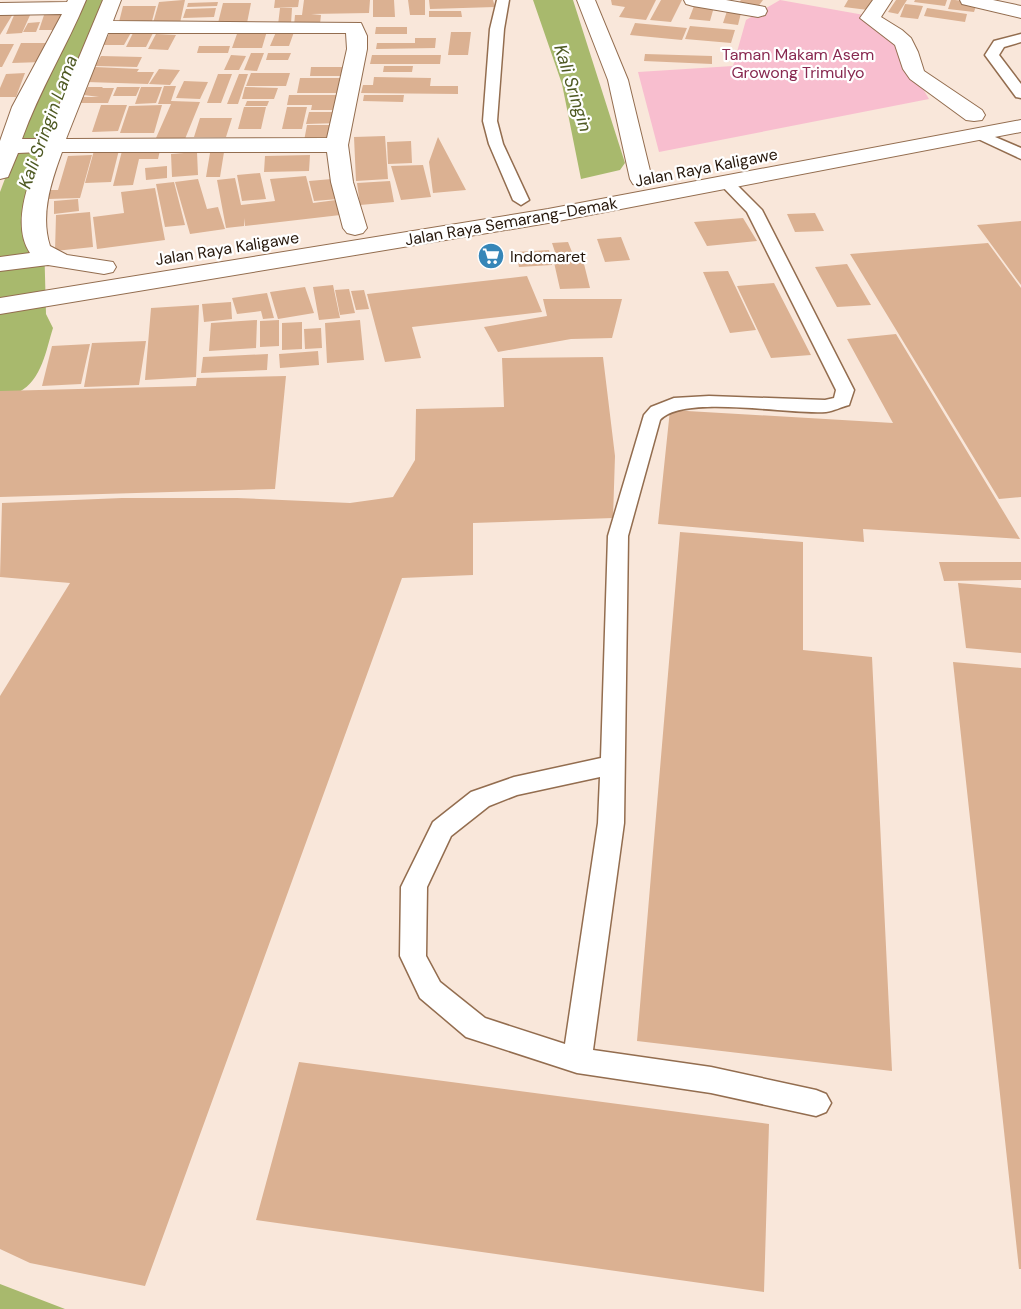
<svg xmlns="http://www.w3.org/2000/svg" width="1021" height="1309" font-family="'DM Sans',sans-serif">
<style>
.green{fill:#f8becf}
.water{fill:#a8b96d}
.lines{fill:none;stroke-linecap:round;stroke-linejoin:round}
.river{fill:#a8b96d;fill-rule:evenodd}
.building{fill:#dbb192}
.service-casing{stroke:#936d4f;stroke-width:3}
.minor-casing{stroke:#936d4f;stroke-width:2}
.trunk-casing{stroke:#936d4f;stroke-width:2}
.service{fill:#fff;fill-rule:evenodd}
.minor{fill:#fff;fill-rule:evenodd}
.trunk{fill:#fff;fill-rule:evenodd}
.labels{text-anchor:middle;stroke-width:4.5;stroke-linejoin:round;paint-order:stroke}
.far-park-label{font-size:16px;fill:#882950;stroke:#fff}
.far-street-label{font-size:16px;fill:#26170b;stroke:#fff}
.far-poi-label{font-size:16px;fill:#26170b;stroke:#fff;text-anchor:start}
.far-water-label{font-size:18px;font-style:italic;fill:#4e5922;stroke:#fff}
</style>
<rect width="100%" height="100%" fill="#f9e7da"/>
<path class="green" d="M780 0 881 18 929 99 659 152 638 72 733 66 746 20Z"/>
<path class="water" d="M533 0H573L625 163 620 170 581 179 562 84Z
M0 1284 65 1309H0Z"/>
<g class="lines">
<path class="river" d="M72 0H110L43 200 46 314 53 328C46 350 42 380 19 392 14 395 6 396 0 397V192Z"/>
</g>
<path class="building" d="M183 0H185L180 23H153L159 2Z
M275 0H299L298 7 274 8Z
M304 0H370L369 13 311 14 321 15 320 24 294 26 295 15H302Z
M373 0H394L395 17H373Z
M408 0H425V15H410Z
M429 0H493L495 7 430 9Z
M611 0H656L646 20 619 17 625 7 612 5Z
M661 0H682L671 22 650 20Z
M741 0H763L757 8 737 5Z
M848 0H873L868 10 844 7Z
M896 0H907L898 14 888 12Z
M915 0H947L945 6 914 2Z
M951 0H955L977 3 974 12 948 9Z
M218 2 217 6 187 7 188 3Z
M223 3H251L247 23H218Z
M905 4 923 6 918 19 900 17Z
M123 6H156L152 21 119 22Z
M694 6 714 7 710 21 689 19Z
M216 8 214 17 183 18 186 9Z
M280 8H292L291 24 278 25Z
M728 8 742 9 738 25 723 23Z
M927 8 967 14 965 22 924 16Z
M429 11H461L462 17H429Z
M15 13H31L22 33 6 34Z
M0 14H13L0 35Z
M44 15H66L61 30H39Z
M40 22 36 32H23L28 23Z
M635 23 687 28 682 40 630 35Z
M690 26 735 30 731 43 685 39Z
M376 27H407V34H375Z
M112 29H133L124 45H103Z
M134 31H154L146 47H126Z
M238 31H267L262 48H232Z
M276 32H294L289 46H270Z
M451 32H471L468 55H448Z
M156 34 176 35 168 50 148 49Z
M415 38H436L435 48 376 49 377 43H415Z
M21 43H50L42 62 12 63Z
M0 44H14L2 67H0Z
M199 46H230L228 53H197Z
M251 53H264L257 71 244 70Z
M268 53H291L288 60H266Z
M645 54 712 56V64L644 61Z
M231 55 246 56 239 70H224Z
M372 55H441L440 64H370Z
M101 56 142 57 137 67 95 66Z
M384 66H413L412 72H383Z
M95 67 139 69 137 72H154L148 84 87 82Z
M311 67H345L344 76H310Z
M159 69 180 70 170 85 149 84Z
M25 73 16 97H0V88L6 74Z
M251 73H290L286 86H246Z
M218 74H232L221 103H207Z
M239 74H248L238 104H227Z
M374 77 431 78 430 86H458V94L361 93 363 85H373Z
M300 78H344L341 93H297Z
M184 81 208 82 200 99 176 98Z
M164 86H176L171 101 200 102 185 139 156 138 171 104H158Z
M88 87H103L102 88H114L108 103H80L83 97H99L84 95Z
M117 87H140L136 96H113Z
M141 87H162L156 103 135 104Z
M245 87 278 88 274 99H242Z
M289 95H337L335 100H342L340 110H311L312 105H287Z
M364 95H404L403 102 363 101Z
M247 101H269L267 106H245Z
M101 105H127L118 131 92 132Z
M162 105 154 133H120L129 106Z
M244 107H266L261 129H238Z
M287 107H307L302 129H282Z
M309 112H341L339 123 306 124Z
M200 118H232L226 137H194Z
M307 125H338L335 141H304Z
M385 136 388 179 356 181 354 137Z
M438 137 466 190 433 193 429 162Z
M411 141 412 163 388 164 387 142Z
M120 146 111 182 85 183 95 147Z
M161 146 158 159H139L133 185 113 186 123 147Z
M225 146 220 177H206L211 147Z
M197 152 198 175 172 177 171 154Z
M92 155 80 198 48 199 51 190H58L68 156Z
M310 155 309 171 264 172 265 156Z
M423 165 431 197 401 200 391 166Z
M167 166V178L146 180 145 168Z
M260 173 266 199 242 201 237 175Z
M306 176 313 203 344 199 349 214 245 226 244 218V226L226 228 217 180 235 178 241 205 275 201 270 179Z
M198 179 207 209 218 207 225 229 190 234 175 182Z
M332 179 338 199 314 201 309 181Z
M390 181 394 202 360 205 357 183Z
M174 182 185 225 165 227 156 184Z
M155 188 165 240 97 249 93 217 124 213 121 192Z
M78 199 79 211 54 214V201Z
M90 212 93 247 55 251 56 215Z
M815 213 824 231 795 232 787 214Z
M743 218 757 241 707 246 694 222Z
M1021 221V285L977 225Z
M621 237 630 260 605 262 597 239Z
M568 242 574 257 582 256 590 288 560 289 553 258H557L552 243Z
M988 243 1021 288V497L999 499 850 254Z
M549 250 552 265 519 267 516 252Z
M847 264 871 305 837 307 815 267Z
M728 271 756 330 730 333 703 272Z
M527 276 542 312 412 327 421 358 385 362 367 294Z
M774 283 811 355 771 358 737 286Z
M333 285 340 318 319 320 313 287Z
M305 287 314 313 278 319 270 292Z
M349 289 355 313 340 315 335 290Z
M364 290 369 309 356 310 351 291Z
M267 293 274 318 263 319 261 311 237 314 232 298Z
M543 299H622L612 338 571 339 498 352 484 327 547 316Z
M231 302 232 319 204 322 202 304Z
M199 305 196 377 145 380 151 308Z
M257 320 256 348 209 351 211 323Z
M279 320V346L260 347V321Z
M360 320 364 360 327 363 325 323Z
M302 322V349L282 350V323Z
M321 328 322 348 305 349 304 329Z
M896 334 1020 539 863 529 864 542 658 524 670 410 893 423 847 339Z
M146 341 139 385 84 387 92 343Z
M90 344 81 384 42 386 52 346Z
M318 351 319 365 280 368 279 354Z
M268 354 267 370 201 373 203 357Z
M603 357 615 456 613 518 473 523V575L402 578 145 1286 30 1263 0 1249V696L70 583 0 577 2 503 122 498H237L350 503 393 497 415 460 416 409 504 407 502 358Z
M286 376 275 489 0 497V391L196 386 197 378Z
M680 532 803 542V650L872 657 892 1071 637 1041Z
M939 562H1021V580L944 581Z
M958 583 1021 588V653L966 648Z
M953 662 1021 668V1269H1019Z
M299 1062 769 1124 764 1292 256 1220Z"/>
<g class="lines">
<defs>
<path id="service" d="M497 0H509L504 29 497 121 503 144 529 200 521 205 513 200 489 144 483 121 490 29Z
M1021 34V42L1004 47 999 55 1021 84V98L1016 97 985 55 994 41Z
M981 131 1021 148V159L976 138 974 135Z
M726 177 731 179 762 210 854 390 849 405C841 407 834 411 826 412 790 415 683 394 660 420L628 536 624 823 593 1050 711 1067 816 1090 826 1094 831 1103 826 1112 816 1116 711 1093 577 1073 466 1037 420 998 400 956 401 887 433 822 471 792 514 777 601 758 608 536 644 415 651 407 674 398 709 396 825 400 834 398 836 390 747 212 718 182ZM600 777 598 823 565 1044 485 1018 440 982 426 956 427 887 451 836 489 806 517 795Z"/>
<path id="minor" d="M68 0H86C67 46 39 91 22 139H45L103 0H121L113 21 361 23 367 36V49L348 145 353 182 367 228 363 233 355 235 347 233 343 228 331 182 327 152H62C51 182 40 215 50 246L67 255 113 262 116 267 113 272 104 274 48 265 0 271V257L30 253C11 225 29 181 40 152L18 153 8 177 0 179V141L12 107 62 14 0 15V3L67 2ZM108 33H346L347 49 327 138 66 139Z
M577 0H595L628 80 652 179 649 184 641 186 633 184 630 179 608 80Z
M684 0H726L765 7 767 11 765 15 758 17 693 6 686 4Z
M873 0H892L881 17 902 30 911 38 918 52 924 71 982 110 985 115 982 120 974 121 966 120 910 79 903 69 895 45 860 18Z
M960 0H993L1021 6V18L962 4Z"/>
<path id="trunk" d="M1021 120V132L548 223 0 314V298L548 209Z"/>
</defs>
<use href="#service" class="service-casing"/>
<use href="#minor" class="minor-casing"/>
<use href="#trunk" class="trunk-casing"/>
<use href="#service" class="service"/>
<use href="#minor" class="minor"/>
<use href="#trunk" class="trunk"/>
</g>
<defs>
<symbol id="supermarket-disc" viewBox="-11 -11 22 22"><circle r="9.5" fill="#3686b8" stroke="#fff"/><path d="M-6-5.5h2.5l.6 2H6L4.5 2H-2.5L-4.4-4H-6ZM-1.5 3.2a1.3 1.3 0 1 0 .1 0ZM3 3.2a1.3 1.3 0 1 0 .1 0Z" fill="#fff"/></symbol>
</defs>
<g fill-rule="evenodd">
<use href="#supermarket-disc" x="476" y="241" width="30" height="30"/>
</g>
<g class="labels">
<g class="far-park-label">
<text x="798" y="60">Taman Makam Asem<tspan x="798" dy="18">Growong Trimulyo</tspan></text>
</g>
<g class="far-street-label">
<text transform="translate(706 167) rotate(-11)" y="6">Jalan Raya Kaligawe</text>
<text transform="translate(511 221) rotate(-10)" y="6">Jalan Raya Semarang-Demak</text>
<text transform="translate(227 248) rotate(-9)" y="6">Jalan Raya Kaligawe</text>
</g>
<g class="far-poi-label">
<text x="510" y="262">Indomaret</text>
</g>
<g class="far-water-label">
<text transform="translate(573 88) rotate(73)" y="6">Kali Sringin</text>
<text transform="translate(48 122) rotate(-70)" y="6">Kali Sringin Lama</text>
</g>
</g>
</svg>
